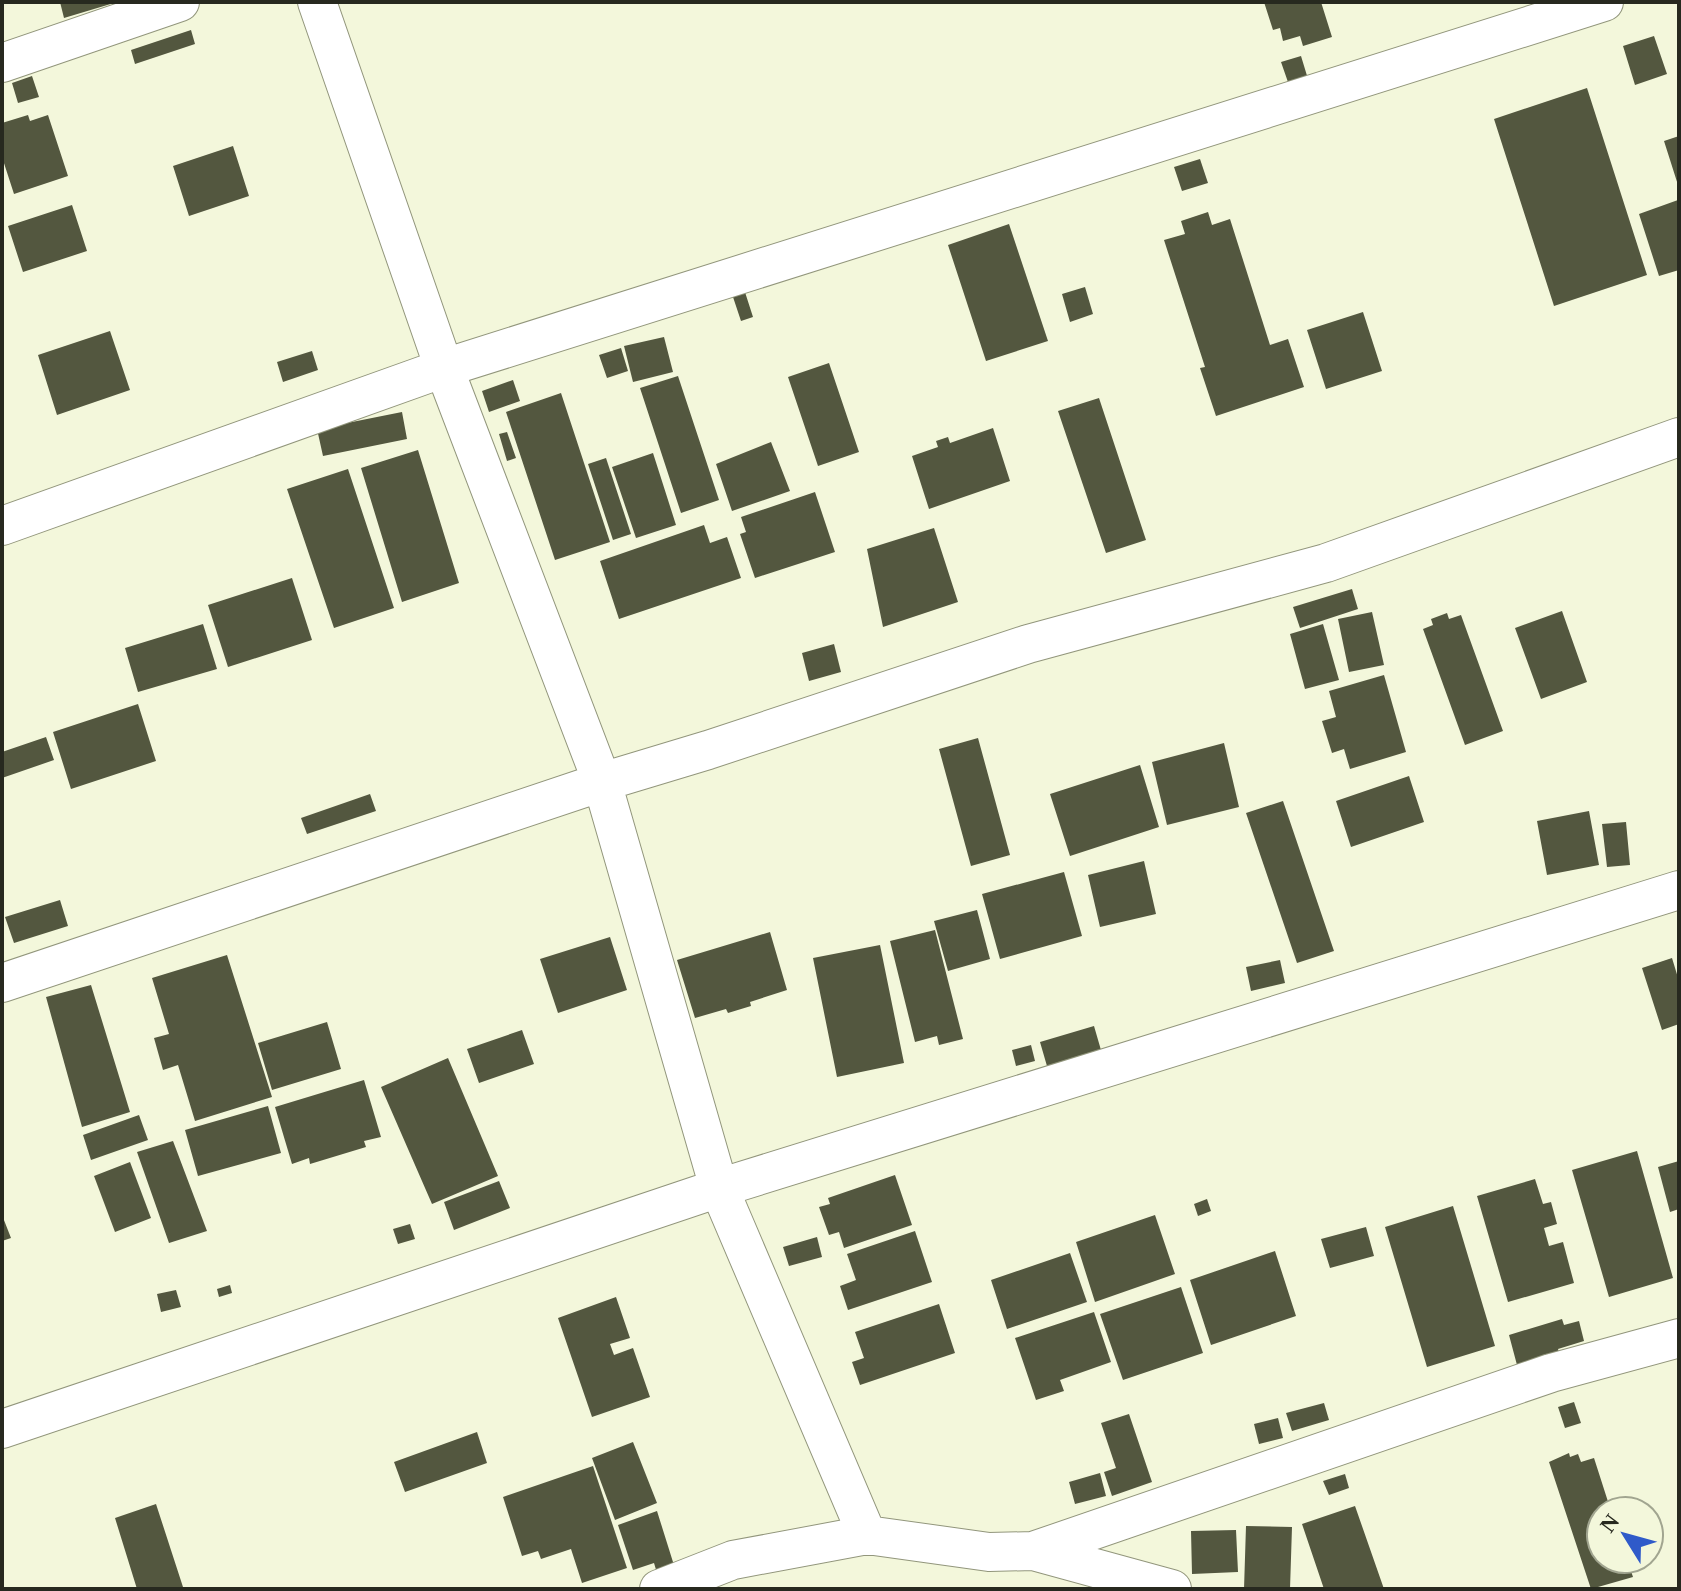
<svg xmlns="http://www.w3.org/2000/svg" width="1681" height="1591" font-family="'Times New Roman',serif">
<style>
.building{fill:#53573f}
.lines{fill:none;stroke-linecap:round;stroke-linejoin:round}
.street-casing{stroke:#92967c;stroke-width:40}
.street{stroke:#fff;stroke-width:38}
</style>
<rect width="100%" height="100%" fill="#f3f7db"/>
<path class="building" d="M60 2H114V3L64 18Z
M1264 2H1321L1332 37 1303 46 1300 36 1283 41 1280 28 1273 30Z
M191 30 195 44 135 64 131 50Z
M1654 36 1667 74 1635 85 1623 46Z
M1301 56 1308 79 1289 85 1281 62Z
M32 76 39 97 18 103 12 83Z
M1587 88 1647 275 1554 306 1494 119Z
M28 115 30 121 48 115 68 176 14 194 2 157V123Z
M1679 136V184L1678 185 1664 141Z
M233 146 249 196 189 216 173 166Z
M1200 159 1208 183 1182 191 1174 167Z
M1678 200 1679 270 1659 276 1639 214Z
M72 205 87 251 23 272 8 226Z
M1208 212 1212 225 1230 219 1270 345 1288 339 1304 387 1216 416 1200 368 1205 367 1164 240 1185 234 1181 221Z
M1009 224 1048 341 986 361 948 245Z
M1085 287 1093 314 1070 322 1062 294Z
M744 289 753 317 741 321 732 294Z
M1363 312 1382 371 1326 389 1307 330Z
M110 331 130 390 57 415 38 355Z
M664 337 673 372 633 382 624 346Z
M621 348 628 371 607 378 599 355Z
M312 351 318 370 283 382 277 362Z
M829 363 859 452 818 466 788 377Z
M678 376 719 500 681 513 640 388Z
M513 380 520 401 489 412 482 391Z
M561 393 610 542 555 560 506 412Z
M1099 398 1146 540 1106 553 1058 411Z
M402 412 407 439 323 456 317 429Z
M993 428 1010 481 929 509 912 456 938 447 936 441 948 437 950 443Z
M507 432 516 458 507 461 499 434Z
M771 442 790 491 732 511 716 464Z
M418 450 459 583 402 602 361 468Z
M653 453 676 525 636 538 612 467Z
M606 458 631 534 613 540 588 464Z
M348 469 394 608 334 628 287 489Z
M815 492 835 552 755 578 740 534 746 532 741 517Z
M704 525 710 543 727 537 741 578 619 619 600 561Z
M934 528 958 602 883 627 867 549Z
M292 578 312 640 228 667 208 605Z
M1352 589 1358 609 1300 628 1293 607Z
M1562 611 1587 682 1541 699 1515 628Z
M1372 612 1384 665 1349 672 1338 619Z
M1447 613 1449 619 1461 615 1503 731 1465 745 1423 629 1433 625 1431 619Z
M203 624 217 669 138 692 125 648Z
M1323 624 1339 680 1305 689 1290 634Z
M834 644 841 672 809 681 802 653Z
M1384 675 1406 752 1350 769 1344 749 1332 753 1322 721 1336 717 1329 691Z
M138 704 156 761 71 789 53 732Z
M46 737 54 760 2 778V752Z
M978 738 1010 855 971 866 939 749Z
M1224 743 1239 807 1167 825 1152 762Z
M1140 765 1159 827 1070 856 1050 794Z
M1409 776 1424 822 1351 847 1336 801Z
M370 794 376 811 307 834 301 818Z
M1283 801 1334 951 1297 963 1246 813Z
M1589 811 1599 865 1547 875 1537 821Z
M1626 822 1630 865 1607 867 1602 824Z
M1144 861 1156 914 1100 927 1088 875Z
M1064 872 1082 936 1000 959 982 894Z
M60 900 68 926 14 943 5 917Z
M977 910 990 959 948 971 934 921Z
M935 930 963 1039 939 1045 937 1036 915 1042 890 941Z
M770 932 787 990 750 1002 751 1006 728 1013 726 1009 695 1018 677 960Z
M610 937 627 990 558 1013 540 959Z
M880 945 904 1063 837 1077 813 958Z
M227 955 272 1097 195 1121 178 1065 163 1070 154 1038 169 1034 152 978Z
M1672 958 1679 981V1024L1662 1030 1642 968Z
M1280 960 1285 983 1251 991 1246 967Z
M91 985 130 1112 82 1127 46 997Z
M327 1022 341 1069 272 1090 258 1043Z
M1094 1026 1103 1057 1049 1073 1040 1042Z
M522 1030 534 1064 479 1083 467 1049Z
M1031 1045 1035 1061 1016 1066 1012 1050Z
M448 1058 498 1176 432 1204 381 1087Z
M364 1080 381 1137 364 1141 366 1147 310 1164 309 1158 292 1164 275 1107Z
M268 1106 281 1153 198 1176 185 1130Z
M139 1115 148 1140 91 1160 83 1135Z
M173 1141 207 1231 169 1243 137 1152Z
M1637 1151 1673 1278 1609 1297 1572 1170Z
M1679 1161V1209L1670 1212 1658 1167Z
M130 1162 151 1218 115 1232 94 1176Z
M895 1175 912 1225 844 1248 839 1232 829 1235 819 1207 830 1204 828 1198Z
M1535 1179 1543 1204 1551 1202 1557 1224 1544 1228 1549 1246 1563 1242 1574 1283 1508 1302 1477 1196Z
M499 1181 510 1208 454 1230 444 1202Z
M1207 1199 1211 1211 1198 1216 1194 1204Z
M1453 1206 1495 1346 1427 1367 1385 1227Z
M2 1215 11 1238 2 1241Z
M1155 1215 1175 1274 1095 1302 1076 1242Z
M410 1224 415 1239 398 1244 393 1229Z
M1366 1227 1374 1256 1330 1268 1321 1239Z
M915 1231 932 1282 848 1310 840 1286 856 1280 847 1254Z
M817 1237 822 1257 789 1266 783 1247Z
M1275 1251 1296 1316 1211 1345 1190 1280Z
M1070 1253 1087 1302 1007 1329 991 1280Z
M230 1285 232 1293 219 1297 217 1289Z
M1181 1287 1203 1353 1123 1380 1100 1314Z
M176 1290 181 1307 161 1312 157 1294Z
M616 1297 630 1338 610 1344 614 1355 633 1348 650 1397 592 1417 558 1318Z
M939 1304 955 1353 860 1385 852 1362 864 1358 855 1332Z
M1094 1312 1111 1362 1060 1380 1064 1391 1036 1400 1015 1338Z
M1562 1319 1564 1325 1579 1321 1584 1341 1558 1349 1559 1352 1517 1365 1509 1335Z
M1574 1402 1581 1423 1565 1428 1558 1407Z
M1324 1403 1329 1420 1292 1431 1286 1413Z
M1129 1414 1152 1482 1112 1496 1104 1472 1116 1468 1101 1423Z
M1278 1418 1283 1438 1259 1444 1254 1424Z
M477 1432 487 1463 405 1492 394 1462Z
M633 1442 657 1503 615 1520 592 1458Z
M1569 1453 1570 1457 1578 1454 1581 1462 1594 1458 1611 1511H1601V1559H1627L1633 1577 1591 1589 1549 1462Z
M593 1466 627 1568 582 1583 571 1549 541 1559 538 1551 522 1556 503 1497Z
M1100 1473 1106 1496 1075 1504 1069 1482Z
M1345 1474 1349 1488 1329 1495 1323 1481Z
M156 1504 183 1587 137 1589 115 1518Z
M1355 1506 1384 1589H1324L1302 1524Z
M657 1511 678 1578 660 1583 654 1563 633 1570 618 1525Z
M1246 1526 1292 1527 1290 1589H1244Z
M1236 1530 1238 1572 1192 1574 1191 1531Z"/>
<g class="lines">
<defs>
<path id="street" d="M317 2 444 368 602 782 719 1188 867 1535
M2 63 180 2
M2 526 444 368 1604 2
M2 983 602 782 708 750 1028 644 1326 563 1679 437
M2 1429 719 1188 1679 890
M1033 1551 1172 1589
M659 1589 733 1560 867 1535 989 1552 1033 1551 1551 1373 1679 1338"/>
</defs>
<use href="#street" class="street-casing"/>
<use href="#street" class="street"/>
</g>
<rect width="1681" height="1591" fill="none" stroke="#27291f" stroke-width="8"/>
<g transform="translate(1625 1535) rotate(307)"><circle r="38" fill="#f3f7db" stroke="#a1a590" stroke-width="2"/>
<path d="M0-6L14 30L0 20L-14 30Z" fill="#2f5ac9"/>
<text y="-12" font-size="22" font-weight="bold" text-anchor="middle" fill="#27291f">N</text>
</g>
</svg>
